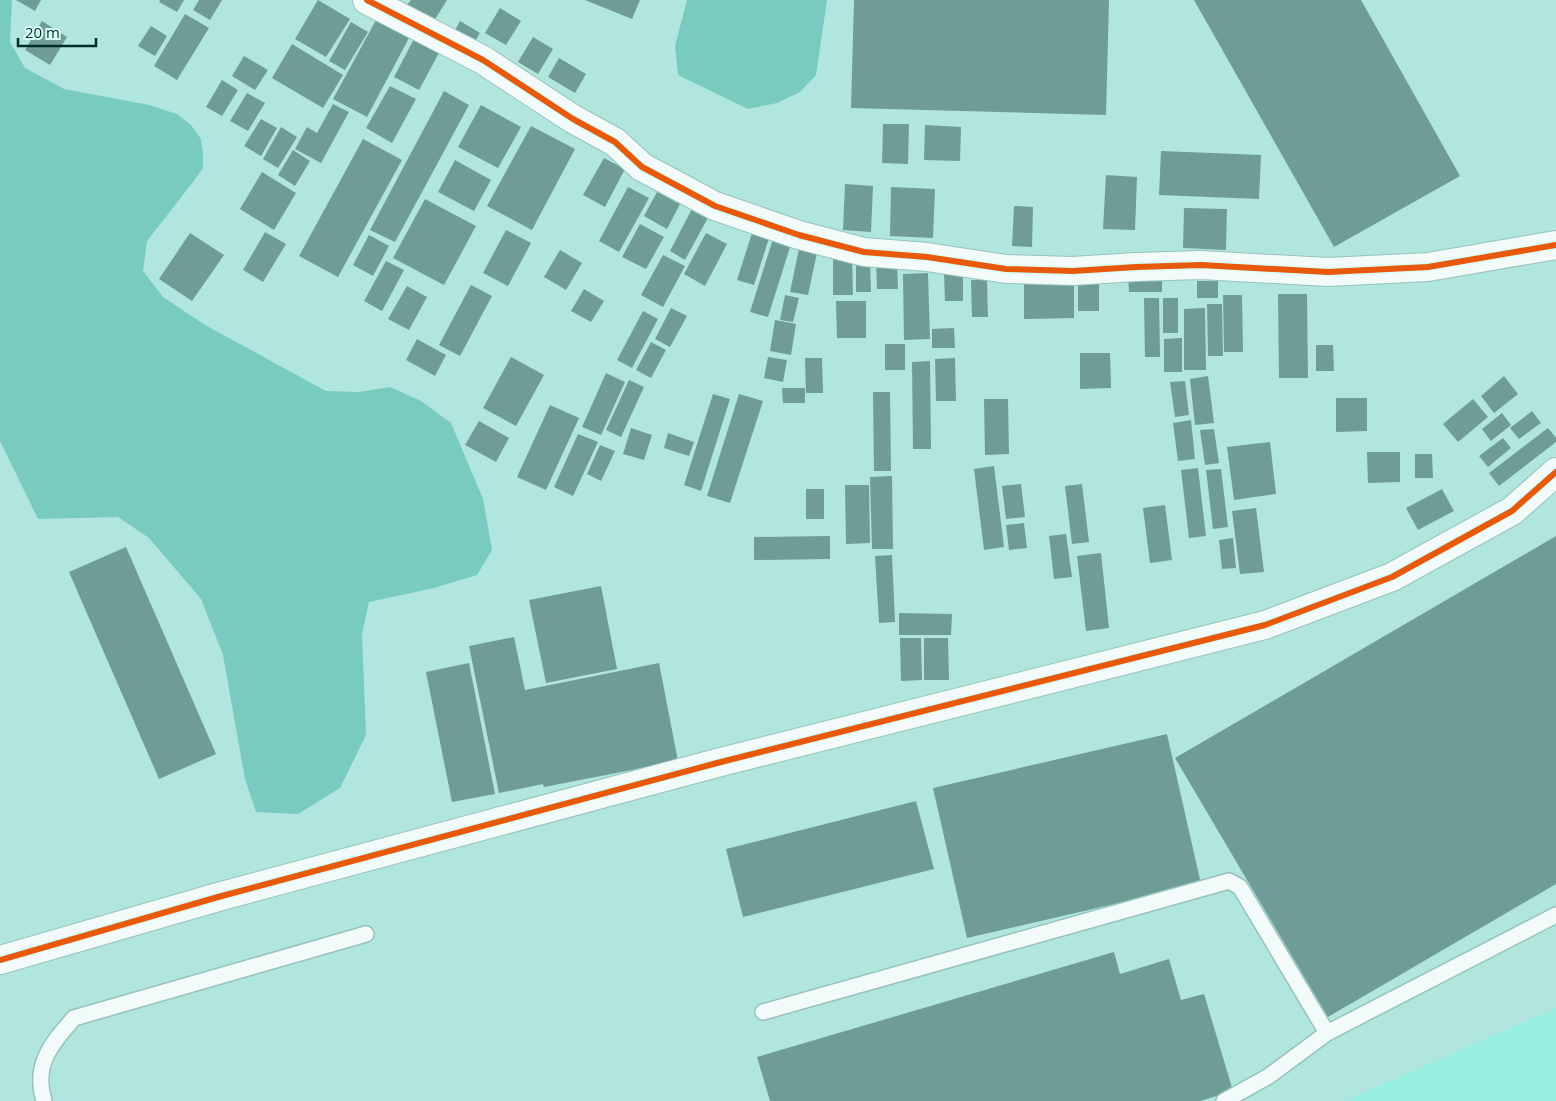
<svg xmlns="http://www.w3.org/2000/svg" width="1556" height="1101" font-family="'Open Sans',sans-serif">
<style>
.built{fill:#97eee1}
.water{fill:#78cbbe}
.building{fill:#6f9c96}
.lines{fill:none;stroke-linecap:round;stroke-linejoin:round}
.lane-casing{stroke:#97c2bc;stroke-width:18}
.street-casing{stroke:#97c2bc;stroke-width:30}
.lane{stroke:#f3fbfa;stroke-width:15}
.street{stroke:#f3fbfa;stroke-width:28}
.cycleway-casing{stroke:#d9fdf7;stroke-width:9}
.cycleway{stroke:#e8590c;stroke-width:6}
</style>
<rect width="100%" height="100%" fill="#b0e6de"/>
<path class="built" d="M1556 1008V1101H1345Z"/>
<path class="water" d="M0 0H12L10 42 25 68 64 89 149 105 177 114 191 125 201 139 203 154V168L193 182 147 241 143 271 163 297 205 325 326 391 359 392 390 387 421 401 451 423 483 499 492 550 477 575 434 588 369 602 362 634 366 735 340 788 298 814 256 812 245 779 223 655 201 599 149 538 118 517 38 519 0 441Z
M687 0H827L816 75 800 92 777 103 748 109 678 75 675 46Z"/>
<path class="building" d="M16 0H41L35 11Z
M160 0H184L177 12 159 2Z
M199 0H222L210 20 193 10Z
M318 0 350 19 326 57 295 39Z
M411 0H447L434 21 407 5Z
M585 0H640L632 19Z
M854 0H1109L1106 115 851 108Z
M1194 0H1361L1460 176 1334 247Z
M500 8 521 21 506 45 485 33Z
M185 14 209 28 177 80 154 66Z
M376 20 409 38 367 117 333 99Z
M42 21 67 37 50 65 25 50Z
M460 21 480 33 471 48 452 36Z
M351 22 368 32 345 70 329 61Z
M151 26 167 36 155 56 138 46Z
M415 37 440 51 419 90 394 77Z
M533 37 553 49 538 74 518 62Z
M292 44 343 75 323 108 272 78Z
M244 56 268 70 255 90 232 76Z
M559 58 586 74 575 93 548 77Z
M222 80 238 90 222 116 206 107Z
M390 86 416 99 392 143 366 128Z
M444 91 469 105 395 242 370 230Z
M247 93 265 103 248 131 230 121Z
M333 104 349 112 321 163 295 149 307 127 317 133Z
M481 105 521 127 498 168 458 147Z
M261 119 277 128 261 156 244 146Z
M883 124H909L908 164 882 163Z
M925 125 961 127 960 161 924 160Z
M531 126 575 149 532 230 487 206Z
M281 127 297 137 278 168 263 159Z
M363 139 402 160 338 277 299 256Z
M293 150 310 161 295 186 278 175Z
M1161 151 1261 155 1259 199 1159 195Z
M604 158 625 169 605 207 583 195Z
M455 160 491 180 474 211 438 192Z
M262 172 296 193 274 230 240 209Z
M1106 175 1137 177 1135 230 1103 229Z
M845 184 873 186 871 232 843 230Z
M628 187 649 198 619 252 599 241Z
M891 187 935 189 933 238 890 236Z
M657 192 680 204 667 229 644 216Z
M425 199 476 226 444 285 393 258Z
M694 205 710 214 685 260 670 251Z
M1014 206 1033 207 1032 247 1012 246Z
M1184 208 1227 209 1226 250 1183 248Z
M640 224 664 237 646 269 622 257Z
M506 230 531 243 508 286 483 273Z
M753 230 770 235 754 285 737 280Z
M265 232 286 244 263 282 243 270Z
M190 233 224 255 192 301 159 279Z
M706 233 727 244 705 286 684 274Z
M369 235 389 246 373 276 353 265Z
M773 239 791 244 768 317 750 312Z
M800 244 818 248 808 295 790 292Z
M560 250 582 263 566 290 544 277Z
M663 255 685 266 663 307 641 295Z
M833 258H852L853 295H833Z
M386 261 404 270 382 311 364 301Z
M856 261H870L871 292H856Z
M876 262H897L898 289H877Z
M928 273 930 339 904 340 903 274Z
M1162 273V292H1129L1128 274Z
M944 274H963V301H945Z
M1099 278V311H1078V279Z
M971 280H987L988 317H972Z
M1074 280V318L1024 319V281Z
M1197 281H1218V298H1197Z
M471 285 492 296 460 356 439 345Z
M407 286 427 297 409 330 388 319Z
M584 289 604 301 591 322 571 311Z
M1278 294H1307L1308 378H1279Z
M785 295 799 298 793 322 780 320Z
M1223 295H1242L1243 352H1224Z
M1144 298H1159L1160 357H1145Z
M1163 298H1178V333H1163Z
M836 301H866V338H837Z
M1207 304H1222L1223 356H1208Z
M671 308 687 316 670 347 655 339Z
M1205 308 1206 370H1184V309Z
M643 311 658 319 632 368 617 360Z
M775 320 796 324 791 355 770 351Z
M954 328 955 348H932V329Z
M1182 338V372H1164V339Z
M417 339 446 355 435 376 406 360Z
M651 342 666 350 651 378 636 370Z
M885 344H905V370H885Z
M1316 345H1333L1334 371H1316Z
M1080 353H1110L1111 388 1080 389Z
M511 357 544 375 516 426 483 408Z
M768 357 787 360 783 382 764 378Z
M805 358H822L823 393H806Z
M955 358 956 401H936L935 359Z
M930 361 931 449H913L912 362Z
M606 373 625 382 601 435 582 427Z
M1208 376 1214 423 1195 425 1190 379Z
M1504 376 1518 394 1494 413 1481 396Z
M629 380 644 387 621 437 606 430Z
M1185 381 1189 415 1175 417 1170 382Z
M782 388H805V403H783Z
M873 392H890L891 471H874Z
M713 394 730 399 701 491 684 485Z
M739 394 763 401 730 503 707 496Z
M1336 398H1367V431L1336 432Z
M984 399H1008L1009 454 985 455Z
M1473 399 1488 417 1458 442 1443 424Z
M550 405 579 418 546 490 517 477Z
M1532 411 1541 423 1519 439 1510 428Z
M1502 413 1511 425 1491 441 1482 429Z
M1191 420 1195 459 1178 461 1173 423Z
M479 421 509 438 496 462 465 445Z
M631 428 652 435 644 460 623 454Z
M1548 428 1556 438V442L1499 486 1489 473Z
M1214 429 1219 463 1205 465 1200 430Z
M668 433 694 442 689 456 664 448Z
M578 434 598 442 573 496 554 487Z
M1503 438 1511 448 1488 467 1479 456Z
M1270 442 1276 494 1234 500 1227 447Z
M600 445 615 451 601 481 587 474Z
M1367 452H1400V482L1368 483Z
M1415 454H1432L1433 478H1415Z
M994 466 1004 547 984 550 974 469Z
M1198 468 1206 536 1189 538 1181 470Z
M1221 469 1228 527 1213 529 1206 470Z
M892 476 893 549H872L870 477Z
M1021 484 1025 517 1006 519 1002 486Z
M1082 484 1089 542 1072 544 1065 486Z
M845 485H869L870 543 846 544Z
M806 489H824V519H806Z
M1442 489 1454 511 1418 530 1406 508Z
M1165 505 1172 560 1150 563 1143 508Z
M1256 508 1264 572 1240 574 1232 511Z
M1024 523 1027 548 1009 550 1006 525Z
M1066 534 1072 577 1054 579 1049 536Z
M830 536V559L754 560V537Z
M1556 536V884L1328 1017 1175 758Z
M1233 538 1236 568 1222 569 1219 540Z
M126 547 216 754 159 779 69 572Z
M1101 553 1109 628 1086 631 1077 556Z
M892 555 895 622 879 623 875 556Z
M601 586 617 669 546 683 529 600Z
M899 613 952 614 951 635H899Z
M514 637 525 690 659 663 678 761 544 787 543 784 499 793 469 646Z
M900 638H921L922 680 901 681Z
M924 638H948L949 680H924Z
M469 663 495 794 452 802 426 672Z
M1167 734 1201 884 967 938 933 788Z
M916 801 934 869 743 917 726 849Z
M1114 952 1120 974 1169 959 1181 1000 1204 994 1233 1091 1200 1101H770L757 1057Z"/>
<g class="lines">
<defs>
<path id="lane" d="M763 1012 1229 881 1240 887 1327 1033
M44 1101C33 1065 51 1044 74 1018L366 934
M1224 1101 1269 1076 1327 1033 1556 915"/>
<path id="street" d="M367 0 483 60 573 119 615 142 642 167 715 206 799 235 864 252 927 257 1006 269 1073 271 1136 267 1201 265 1328 272 1428 267 1556 245
M0 960 218 897 717 763 1265 625 1392 577 1512 511 1556 472"/>
</defs>
<use href="#lane" class="lane-casing"/>
<use href="#street" class="street-casing"/>
<use href="#lane" class="lane"/>
<use href="#street" class="street"/>
<defs>
<path id="cycleway" d="M367 0 483 60 573 119 615 142 642 167 715 206 799 235 864 252 927 257 1006 269 1073 271 1136 267 1201 265 1328 272 1428 267 1556 245
M0 960 218 897 717 763 1265 625 1392 577 1512 511 1556 472"/>
</defs>
<use href="#cycleway" class="cycleway-casing"/>
<use href="#cycleway" class="cycleway"/>
</g>
<path d="M18 38v8h78v-8" fill="none" stroke="#002e29" stroke-width="2.5"/>
<text x="25" y="38" font-size="15" fill="#002e29" stroke="#d9fdf7" stroke-width="4" paint-order="stroke">20 m</text>
</svg>
